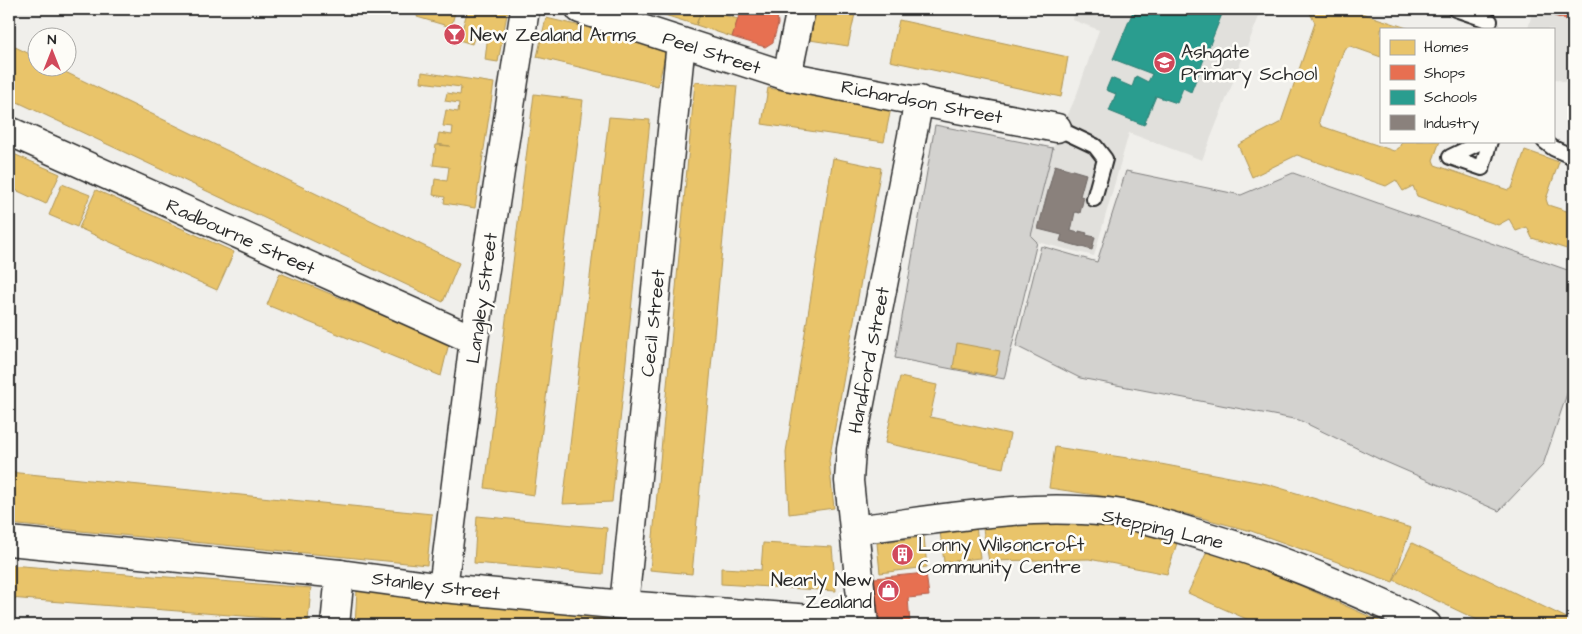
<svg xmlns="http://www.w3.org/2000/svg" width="1582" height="634" font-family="'Architects Daughter',sans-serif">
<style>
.built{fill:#e1e0dc}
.green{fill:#d3d2cf;stroke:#7f7e7d}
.homes{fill:#e9c46a;stroke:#b09657}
.shops{fill:#e76f51;stroke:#af5b46}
.schools{fill:#2a9d8f;stroke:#2a7b71}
.industry{fill:#8a817c;stroke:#6e6764}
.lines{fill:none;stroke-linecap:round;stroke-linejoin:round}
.service-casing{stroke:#2b2b2b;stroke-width:18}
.minor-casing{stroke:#2b2b2b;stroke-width:31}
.tertiary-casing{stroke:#2b2b2b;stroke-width:31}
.service{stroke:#fdfcf7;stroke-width:14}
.minor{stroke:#fdfcf7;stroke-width:28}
.tertiary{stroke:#fdfcf7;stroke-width:28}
.labels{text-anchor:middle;stroke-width:5;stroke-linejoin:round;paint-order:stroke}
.poi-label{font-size:19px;fill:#2b2b2b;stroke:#fdfcf7;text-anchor:start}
.street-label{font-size:19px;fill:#2b2b2b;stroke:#fdfcf7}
</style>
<rect width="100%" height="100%" fill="#f0efeb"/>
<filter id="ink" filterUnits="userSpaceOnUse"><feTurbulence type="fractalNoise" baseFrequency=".02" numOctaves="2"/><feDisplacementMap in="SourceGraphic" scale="10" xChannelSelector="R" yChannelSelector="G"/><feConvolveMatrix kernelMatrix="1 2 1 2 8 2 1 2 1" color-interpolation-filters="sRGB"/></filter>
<g filter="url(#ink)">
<path class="built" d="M1075 9H1262L1202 160 1129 133 1094 256 1037 242 1031 236 1053 148 1077 94 1099 30 1073 20Z
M1533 9H1573V75L1571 84 1553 78V29H1528Z"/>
<path class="green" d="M935 125 1053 148 1031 236 1037 242 1004 379 895 358Z
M1126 171 1241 195 1293 173 1573 272V376L1543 465 1499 511 1379 459 1299 420 1080 378 1016 346 1041 246 1097 262Z"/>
<path class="homes" d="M419 9H456L451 27 417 17Z
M468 9H508L498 62 485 60 488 34 477 30 472 44 459 40Z
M646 9H702L696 25Z
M702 9 738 19 732 37 696 25Z
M816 9H856L848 46 810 40Z
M1308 9H1349L1410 29H1381V57L1350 46 1344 49 1319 121 1321 126 1394 151 1399 148 1402 141H1440L1433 160 1435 165 1508 190 1512 188 1525 150 1559 162 1546 199 1548 205 1573 213V251L1532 238 1527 227 1516 231 1509 219 1498 225 1417 196 1413 186 1403 191 1396 180 1386 186 1297 155 1252 177 1238 145 1281 122 1315 23Z
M546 18 667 46 658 86 537 57Z
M899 20 1068 57 1061 97 890 61Z
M9 44 38 58V68H57L459 263 443 302 9 98Z
M422 72 494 83 475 208 444 203 445 197 433 195 435 179 447 181 449 167 433 165 436 145 450 146 437 144 439 133 452 135 453 127 443 126 446 110 458 112 459 103 445 101 447 93 460 95 461 87 421 82Z
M695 82 737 86 692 574 650 570Z
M768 88 891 108 884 142 762 124Z
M534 94 583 100 534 495 485 488Z
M609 117 650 120 612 502 563 504Z
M9 152 60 174 46 204 9 187Z
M833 158 881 168 829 461 834 508 789 514 786 452Z
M62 184 90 195 77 227 49 215Z
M96 190 234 252 217 290 79 228Z
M280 273 449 343 441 376 267 305Z
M957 343 1000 351 995 376 953 368Z
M9 370 14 371 10 402H9Z
M900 377 937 385 930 417 1010 434 1003 468 885 443Z
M1055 447 1134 459 1267 484 1411 528 1393 582 1251 531 1187 514 1115 498 1049 488Z
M9 472 432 514 427 565 9 524Z
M477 516 607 528 603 574 474 563Z
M982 524H1104L1178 540 1167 574 1089 559 989 561Z
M976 526 980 558 944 562 940 532Z
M924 537 927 567 880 573 877 543Z
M763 543 832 547 836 591 721 584V568L761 570Z
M1412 543 1573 621V625H1488L1394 580Z
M1210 545 1388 625H1260L1188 593Z
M9 565 311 588 308 621 9 598Z
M357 590 726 625H355Z"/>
<path class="shops" d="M741 9H763L777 13 778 24 773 42 765 47 732 37Z
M1539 9H1573V19L1572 18 1571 21 1554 16 1555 14Z
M926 573 929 596 908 598 910 623 880 625 874 578Z"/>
<path class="schools" d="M1134 9H1224L1191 92 1183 88 1177 103 1156 96 1144 125 1109 111 1116 94 1106 90 1111 78 1132 87 1136 76 1148 82 1152 74 1113 59Z"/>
<path class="industry" d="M1055 165 1086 174 1080 196 1084 197 1080 213 1075 212 1071 231 1079 233V231L1087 233 1086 235 1095 237 1092 250 1060 241 1062 235 1038 229Z"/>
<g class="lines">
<defs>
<path id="service" d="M1455 9 1490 21
M1057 128 1095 146 1105 159 1094 199
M1483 141 1450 157 1482 168 1490 141
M1544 141 1553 148 1573 157"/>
<path id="minor" d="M580 9 787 76 1057 128
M787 76 801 9
M9 131 474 340
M854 530C937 520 1022 503 1107 512 1135 515 1164 524 1191 532 1273 555 1351 588 1427 625
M443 588 474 340 525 9
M624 605 681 42
M335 625 340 574
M864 625 849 481 851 449 919 100"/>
<path id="tertiary" d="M9 541 340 574 443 588 624 605 864 623"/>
</defs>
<use href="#service" class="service-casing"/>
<use href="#minor" class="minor-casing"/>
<use href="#tertiary" class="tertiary-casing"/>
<use href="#service" class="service"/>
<use href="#minor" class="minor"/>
<use href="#tertiary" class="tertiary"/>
</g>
</g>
<defs>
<symbol id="bar-disc" viewBox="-11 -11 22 22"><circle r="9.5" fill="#d1495b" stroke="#fdfcf7"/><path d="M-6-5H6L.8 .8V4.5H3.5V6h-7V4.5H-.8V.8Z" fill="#fff"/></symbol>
<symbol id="school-disc" viewBox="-11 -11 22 22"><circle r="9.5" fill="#d1495b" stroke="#fdfcf7"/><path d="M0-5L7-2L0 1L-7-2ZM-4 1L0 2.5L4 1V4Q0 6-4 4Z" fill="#fff"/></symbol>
<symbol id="building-disc" viewBox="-11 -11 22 22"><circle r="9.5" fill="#d1495b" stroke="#fdfcf7"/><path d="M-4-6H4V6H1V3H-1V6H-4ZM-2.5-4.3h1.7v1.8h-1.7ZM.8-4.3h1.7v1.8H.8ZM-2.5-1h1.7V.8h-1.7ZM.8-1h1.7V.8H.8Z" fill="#fff"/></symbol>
<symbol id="shop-disc" viewBox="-11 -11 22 22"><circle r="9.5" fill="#d1495b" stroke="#fdfcf7"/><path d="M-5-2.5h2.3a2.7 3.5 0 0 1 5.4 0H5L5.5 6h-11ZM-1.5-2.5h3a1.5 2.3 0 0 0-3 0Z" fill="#fff"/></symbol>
</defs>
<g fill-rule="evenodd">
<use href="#bar-disc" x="442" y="22" width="25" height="25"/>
<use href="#school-disc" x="1152" y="50" width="25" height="25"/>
<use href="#building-disc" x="890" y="542" width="25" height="25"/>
<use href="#shop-disc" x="876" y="578" width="25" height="25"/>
</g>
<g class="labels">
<g class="poi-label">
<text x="470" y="41">New Zealand Arms</text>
<text x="1181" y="58">Ashgate<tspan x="1181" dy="22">Primary School</tspan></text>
<text x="918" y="551">Lonny Wilsoncroft<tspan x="918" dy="22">Community Centre</tspan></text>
<text x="872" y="586" text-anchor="end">Nearly New<tspan x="872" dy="22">Zealand</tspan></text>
</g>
<g class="street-label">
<text transform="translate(712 52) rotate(18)" y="7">Peel Street</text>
<text transform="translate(922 101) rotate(11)" y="7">Richardson Street</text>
<text transform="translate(241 236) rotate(24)" y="7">Radbourne Street</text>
<text transform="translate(481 298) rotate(-82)" y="7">Langley Street</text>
<text transform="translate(652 323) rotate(-84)" y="7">Cecil Street</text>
<text transform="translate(868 360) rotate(-79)" y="7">Handford Street</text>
<text transform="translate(1163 528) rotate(13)" y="7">Stepping Lane</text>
<text transform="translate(436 585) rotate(7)" y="7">Stanley Street</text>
</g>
</g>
<rect width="1582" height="634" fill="none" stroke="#fdfcf7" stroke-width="30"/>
<rect x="15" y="15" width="1552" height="604" fill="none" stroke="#2b2b2b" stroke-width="2" filter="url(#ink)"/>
<rect x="1380" y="28" width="175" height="115" fill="#fdfcf7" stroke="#a9a8a5"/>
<rect x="1390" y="40" width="25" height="15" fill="#e9c46a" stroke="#a9a8a5"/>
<text x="1424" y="52" font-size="15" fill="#2b2b2b">Homes</text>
<rect x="1390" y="65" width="25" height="15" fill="#e76f51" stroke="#a9a8a5"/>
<text x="1424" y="78" font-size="15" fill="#2b2b2b">Shops</text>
<rect x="1390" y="90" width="25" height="15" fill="#2a9d8f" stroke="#a9a8a5"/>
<text x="1424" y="102" font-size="15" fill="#2b2b2b">Schools</text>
<rect x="1390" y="115" width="25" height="15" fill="#8a817c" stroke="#a9a8a5"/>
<text x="1424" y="128" font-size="15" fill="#2b2b2b">Industry</text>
<g transform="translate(52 52)"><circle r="24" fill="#fdfcf7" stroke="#a9a8a5"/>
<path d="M0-4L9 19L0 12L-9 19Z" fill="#d1495b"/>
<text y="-8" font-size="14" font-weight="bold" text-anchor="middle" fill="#2b2b2b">N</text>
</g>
</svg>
